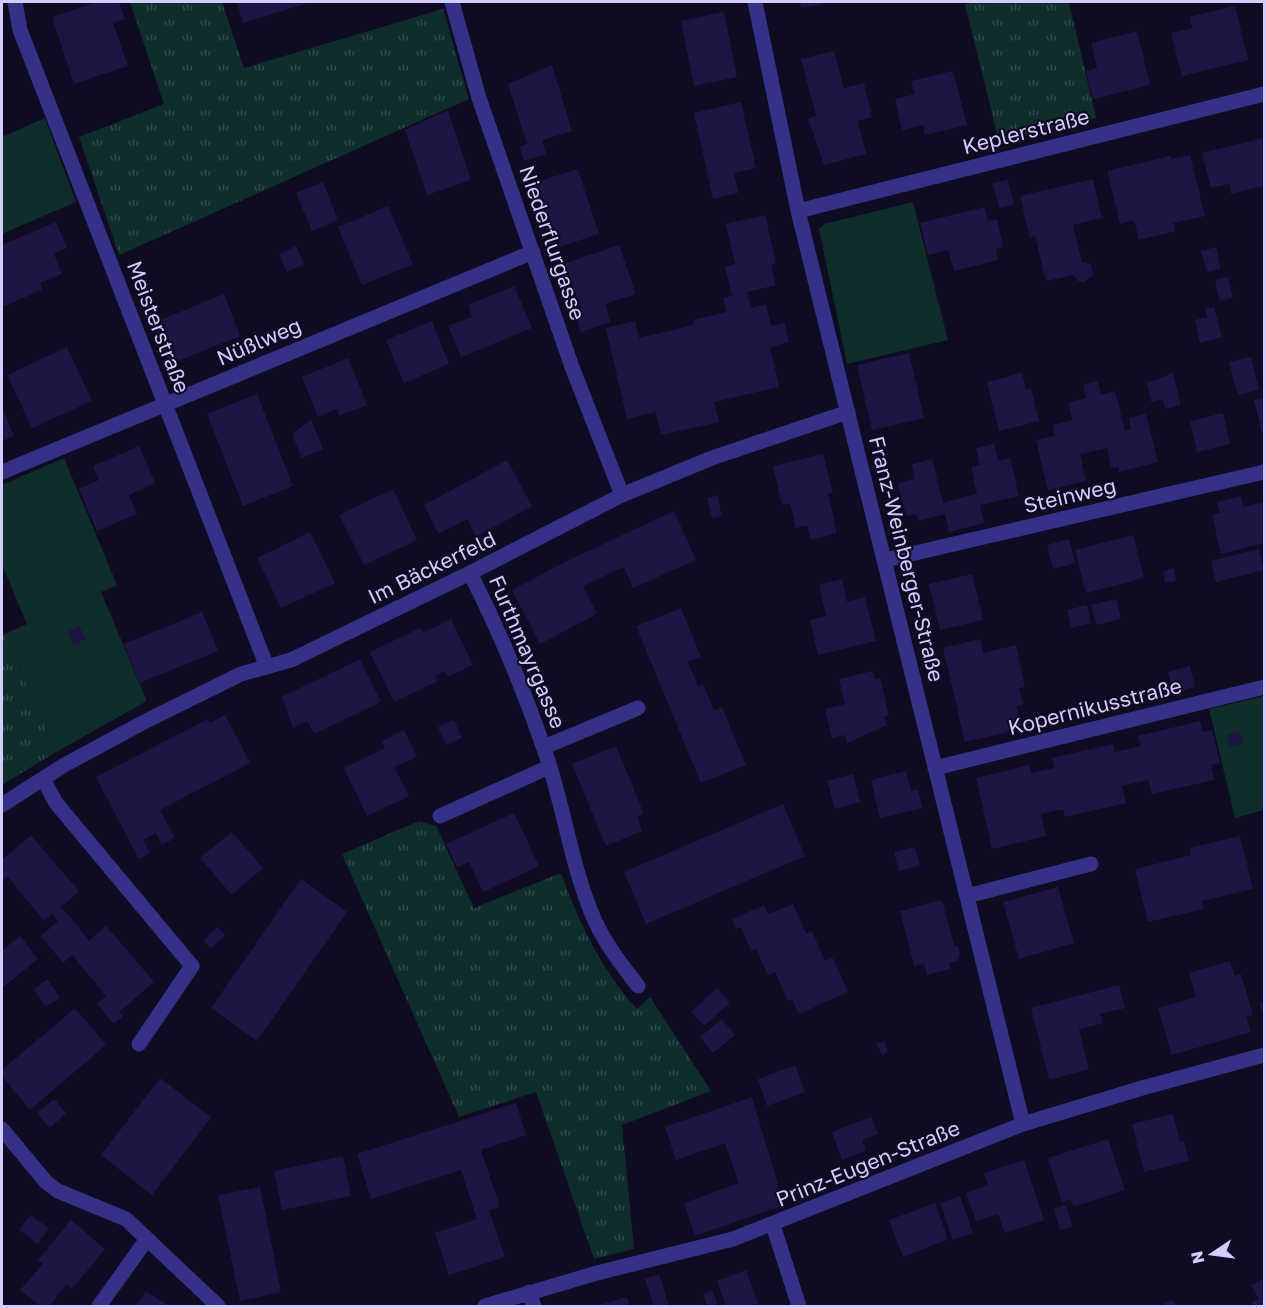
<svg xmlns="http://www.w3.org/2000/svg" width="1266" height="1308" font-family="'Golos Text',sans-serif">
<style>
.grass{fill:url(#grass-tufts)}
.garden{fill:#0e2d2b}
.building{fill:#1f1545}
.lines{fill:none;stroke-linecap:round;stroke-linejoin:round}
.minor{stroke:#343186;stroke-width:15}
.labels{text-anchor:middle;stroke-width:4.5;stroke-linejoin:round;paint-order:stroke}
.street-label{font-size:21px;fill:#d2ccff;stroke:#0f0b22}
</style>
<defs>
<pattern id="grass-tufts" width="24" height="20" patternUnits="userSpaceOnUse" patternTransform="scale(1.5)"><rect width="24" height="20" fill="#0e2d2b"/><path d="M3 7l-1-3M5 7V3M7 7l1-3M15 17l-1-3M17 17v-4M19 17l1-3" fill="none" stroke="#304a4b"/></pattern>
</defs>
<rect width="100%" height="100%" fill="#0f0b22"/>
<path class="grass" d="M130 2H222L244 68 443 9 469 99 119 255 79 137 164 104Z
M976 2H1069L1096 118 999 142 965 4Z
M5 634 56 752 2 785V636Z
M419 821 436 826 474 908 561 873C578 921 602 971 637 1009L650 997 711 1091 622 1125 634 1249 594 1259 536 1092 459 1117 342 854Z"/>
<path class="garden" d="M45 118 76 202 2 234V137Z
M913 202 948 340 847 364 819 229 824 224Z
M64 458 117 585 101 592 147 701 56 752 5 634 27 624 2 565V485Z
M1264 696V810L1235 818 1209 709Z"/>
<path class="building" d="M98 2H119L125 19 113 23 128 66 74 84 52 17Z
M237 2H311L243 23Z
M800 2H823L824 4 801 8Z
M1235 6 1248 60 1182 76 1171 33 1192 28 1189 17Z
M724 12 737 77 694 86 681 21Z
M1137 31 1150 85 1093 99 1086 71 1097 68 1091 43Z
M834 51 844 88 864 83 872 117 858 121 866 154 824 165 808 118 816 116 801 59Z
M552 65 572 131 542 140 546 154 524 161 520 147 527 144 508 84Z
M953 71 967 125 925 135 923 125 902 130 895 99 915 94 911 81Z
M741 102 756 168 734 173 738 193 713 199 694 113Z
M448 110 471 180 427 195 405 130Z
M1264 138V186L1231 194 1229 184 1211 188 1202 153Z
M1190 155 1205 216 1173 223 1175 231 1139 240 1134 220 1120 224 1107 171 1170 156 1171 159Z
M578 169 599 234 553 249 546 228 550 227 536 182Z
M1093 179 1102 218 1073 225 1082 262 1091 264 1093 275 1084 282 1078 281 1074 275 1046 281 1035 236 1030 238 1020 196Z
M1008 180 1014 205 999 208 993 183Z
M323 182 338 220 312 231 296 193Z
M388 206 413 264 362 285 338 227Z
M985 207 988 221 997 219 1003 247 996 249 998 260 954 271 948 250 928 255 920 223Z
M765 215 776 263 771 265 776 285 747 292 751 308 766 304 771 326 785 323 789 342 770 347 779 387 714 402 719 422 661 435 656 412 627 419 606 328 635 321 639 338 694 325 693 320 726 312 723 298 732 296 725 267 735 264 726 224Z
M56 222 67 248 54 254 62 274 40 283 42 290 2 307V245Z
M619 245 636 294 605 304 610 322 581 332 575 314 582 311 565 263Z
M296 246 304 264 287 272 279 254Z
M1216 247 1221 269 1207 272 1201 251Z
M1228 277 1233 298 1220 301 1215 280Z
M514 286 532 328 461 357 448 326 472 317 468 305Z
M224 294 240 336 170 364 153 323Z
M1214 307 1222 337 1200 343 1195 320 1207 317 1205 309Z
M432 321 449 364 404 383 386 340Z
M67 347 92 401 32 428 7 375Z
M909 353 924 418 872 430 857 365Z
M1251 357 1259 390 1238 395 1229 362Z
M348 358 367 405 339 416 337 409 318 417 302 377Z
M1022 373 1026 389 1031 388 1039 421 999 431 987 382Z
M1173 373 1181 405 1165 409 1163 399 1151 402 1147 383Z
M1098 381 1101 395 1115 391 1125 431 1131 429 1129 418 1146 414 1158 462 1119 472 1118 467 1111 468 1107 448 1080 454 1086 481 1048 490 1036 440 1055 436 1052 425 1072 420 1068 403 1086 398 1083 385Z
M257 394 293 486 243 506 207 414Z
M1264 398V436L1263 437 1254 400Z
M2 408 14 436 2 441Z
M1223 413 1230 444 1197 452 1190 421Z
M311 420 323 449 302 458 292 434Z
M994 444 998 461 1010 458 1019 496 980 505 984 523 949 532 945 514 918 521 916 514 906 516 898 483 915 479 912 464 932 459 943 503 960 498 977 494 971 467 980 465 976 448Z
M139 446 155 483 129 495 137 514 97 531 79 489 99 480 93 466Z
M823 454 833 492 828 494 837 533 811 540 807 525 796 528 790 503 782 505 773 466Z
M507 460 532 506 476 537 467 519 439 534 424 505Z
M393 489 417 540 364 565 339 515Z
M717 495 722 516 712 518 707 498Z
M1241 496 1244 507 1264 502V543L1221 554 1212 515 1220 513 1217 502Z
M674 511 696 560 633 588 624 567 583 586 597 614 540 644 512 590 569 560Z
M310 532 335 583 281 608 257 558Z
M1133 535 1144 578 1086 593 1075 550Z
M1069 539 1075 563 1053 569 1047 545Z
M1259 549 1264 570 1216 582 1211 561Z
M1174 568 1176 581 1165 583 1163 571Z
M972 574 983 620 940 630 929 584Z
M842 579 847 602 865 597 876 641 818 655 810 620 826 616 819 585Z
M1116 599 1121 619 1096 625 1091 605Z
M1087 605 1091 623 1071 628 1067 610Z
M681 608 701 657 688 662 698 686 703 684 714 710 722 707 746 765 701 783 636 626Z
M202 612 218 651 140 683 124 644Z
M451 619 473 665 448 677 445 671 435 676 438 681 394 702 370 652 420 628 423 633Z
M79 626 86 639 74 645 67 632Z
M980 639 983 653 1016 645 1025 687 1019 688 1023 705 1016 706 1022 729 965 742 943 648Z
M360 659 381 702 314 734 307 721 293 728 282 697Z
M1190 666 1195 687 1173 692 1168 672Z
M873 671 875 679 880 678 889 716 884 717 887 725 847 743 845 735 832 738 825 709 845 704 839 679Z
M225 715 250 763 160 810 175 838 162 845 156 833 143 840 150 853 139 859 96 777 208 719 210 723Z
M454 720 462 738 446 745 438 727Z
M1200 721 1203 732 1212 730 1220 763 1211 765 1214 780 1152 794 1148 780 1122 786 1126 803 1065 817 1063 809 1041 814 1046 836 992 849 976 778 1029 765 1031 773 1054 768 1052 758 1113 744 1115 752 1141 746 1138 736Z
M404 730 417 757 394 767 409 796 367 816 344 768 385 748 382 741Z
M1240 732 1243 743 1230 747 1227 735Z
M616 746 644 814 637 817 642 831 606 846 572 764Z
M906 771 911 791 918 789 922 808 880 818 871 780Z
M853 774 860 802 835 809 827 781Z
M783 804 805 856 646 924 624 872Z
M514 813 539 866 483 892 469 862 457 867 446 844Z
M232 832 263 868 232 895 200 858Z
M31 835 79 891 61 907 75 923 89 941 106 926 154 982 119 1012 123 1016 114 1024 97 1004 106 996 72 955 63 963 41 936 58 921 52 914 44 921 7 876 2 881V860Z
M1240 836 1253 889 1202 901 1204 909 1148 922 1135 869 1191 855 1190 848Z
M915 847 920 866 899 871 894 852Z
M301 879 347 912 257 1041 211 1008Z
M1058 887 1074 943 1019 959 1003 902Z
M942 900 954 945 958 947 960 955 957 961 949 963 950 969 927 975 924 964 914 966 900 911Z
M793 904 806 934 812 931 825 961 833 958 848 992 799 1014 792 999 788 1001 775 972 768 975 756 949 751 951 741 927 736 929 732 919 764 905 768 914Z
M217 927 225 935 211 949 203 941Z
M20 936 38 959 2 988V948L3 950Z
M1230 961 1235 976 1241 974 1253 1015 1246 1017 1251 1032 1172 1055 1158 1008 1196 997 1189 973Z
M47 979 60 998 46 1007 34 989Z
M1119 985 1125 1008 1100 1014 1103 1023 1079 1029 1089 1069 1049 1080 1031 1008Z
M717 988 730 1003 704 1026 691 1012Z
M1264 1002V1018L1260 1004Z
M75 1008 106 1045 30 1110 2 1076V1070Z
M722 1019 735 1035 713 1053 700 1037Z
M884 1041 888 1052 882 1055 877 1044Z
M795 1065 805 1092 767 1106 758 1079Z
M160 1078 211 1117 152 1195 101 1155Z
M752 1097 784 1205 695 1236 684 1203 739 1183 725 1143 676 1160 665 1127Z
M54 1099 66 1113 50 1128 37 1113Z
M516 1103 526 1135 481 1150 500 1207 489 1210 505 1257 449 1275 435 1233 477 1219 461 1170 371 1199 357 1154Z
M1173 1114 1180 1142 1184 1141 1189 1161 1144 1172 1132 1124Z
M871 1117 878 1134 862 1140 866 1150 842 1160 832 1132Z
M1108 1139 1125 1190 1073 1207 1071 1199 1062 1202 1048 1158Z
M343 1156 351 1196 282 1210 274 1171Z
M1024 1160 1044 1220 1005 1233 998 1214 976 1221 966 1193 988 1185 984 1173Z
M260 1187 281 1292 240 1301 218 1195Z
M960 1196 973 1233 953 1240 940 1203Z
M935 1203 948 1239 903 1257 889 1220Z
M1066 1205 1072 1227 1060 1230 1054 1209Z
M30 1215 49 1228 38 1244 19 1230Z
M71 1220 105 1249 72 1289 67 1284 49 1306H40L20 1290 43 1264 38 1260Z
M746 1270 758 1303 748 1306H726L717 1281Z
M659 1274 669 1306H654L645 1279Z
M1264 1278V1306H1254L1252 1302 1259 1299 1251 1285Z
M712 1290 718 1306H707L703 1294Z
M146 1291 169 1306H136Z
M627 1297 630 1306H596Z
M1173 1300 1176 1306H1159Z"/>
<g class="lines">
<path class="minor" d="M15 2 20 30 267 667
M452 2 479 98 572 367 622 495
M755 2 798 211 1023 1124
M798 211 1264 94
M2 472 533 252
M885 560 1264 472
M470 573C498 628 523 688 543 746 564 803 570 865 595 921 606 945 622 965 638 986
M544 747 638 708
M935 768 1264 687
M43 779 56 803 192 966 139 1044
M2 805 66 764 146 721 241 674 291 660 470 573 622 495 712 458 848 412
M440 816 549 767
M967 896 1091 864
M2 1129 46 1182 58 1191 126 1219 218 1306
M773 1225 799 1306
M529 1292 534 1306
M99 1306 147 1239
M485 1306 597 1273 733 1239 1023 1124 1142 1088 1264 1055"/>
</g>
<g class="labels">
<g class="street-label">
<text transform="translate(1026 132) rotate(-14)" y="7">Keplerstraße</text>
<text transform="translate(552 243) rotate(71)" y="7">Niederflurgasse</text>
<text transform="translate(158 327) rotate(69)" y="7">Meisterstraße</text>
<text transform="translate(259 342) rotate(-23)" y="7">Nüßlweg</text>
<text transform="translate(1070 496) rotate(-13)" y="7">Steinweg</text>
<text transform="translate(906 559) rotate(76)" y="7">Franz-Weinberger-Straße</text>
<text transform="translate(432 568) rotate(-26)" y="7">Im Bäckerfeld</text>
<text transform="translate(527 652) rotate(67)" y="7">Furthmayrgasse</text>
<text transform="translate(1095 707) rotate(-14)" y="7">Kopernikusstraße</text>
<text transform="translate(868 1164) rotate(-22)" y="7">Prinz-Eugen-Straße</text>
</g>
</g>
<rect width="1266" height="1308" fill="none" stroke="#d2ccff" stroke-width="6"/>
<g transform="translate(1212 1254) rotate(257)" stroke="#0f0b22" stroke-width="4.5" paint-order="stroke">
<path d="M0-4.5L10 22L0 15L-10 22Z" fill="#d2ccff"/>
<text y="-9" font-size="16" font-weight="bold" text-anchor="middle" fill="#d2ccff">N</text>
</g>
</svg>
